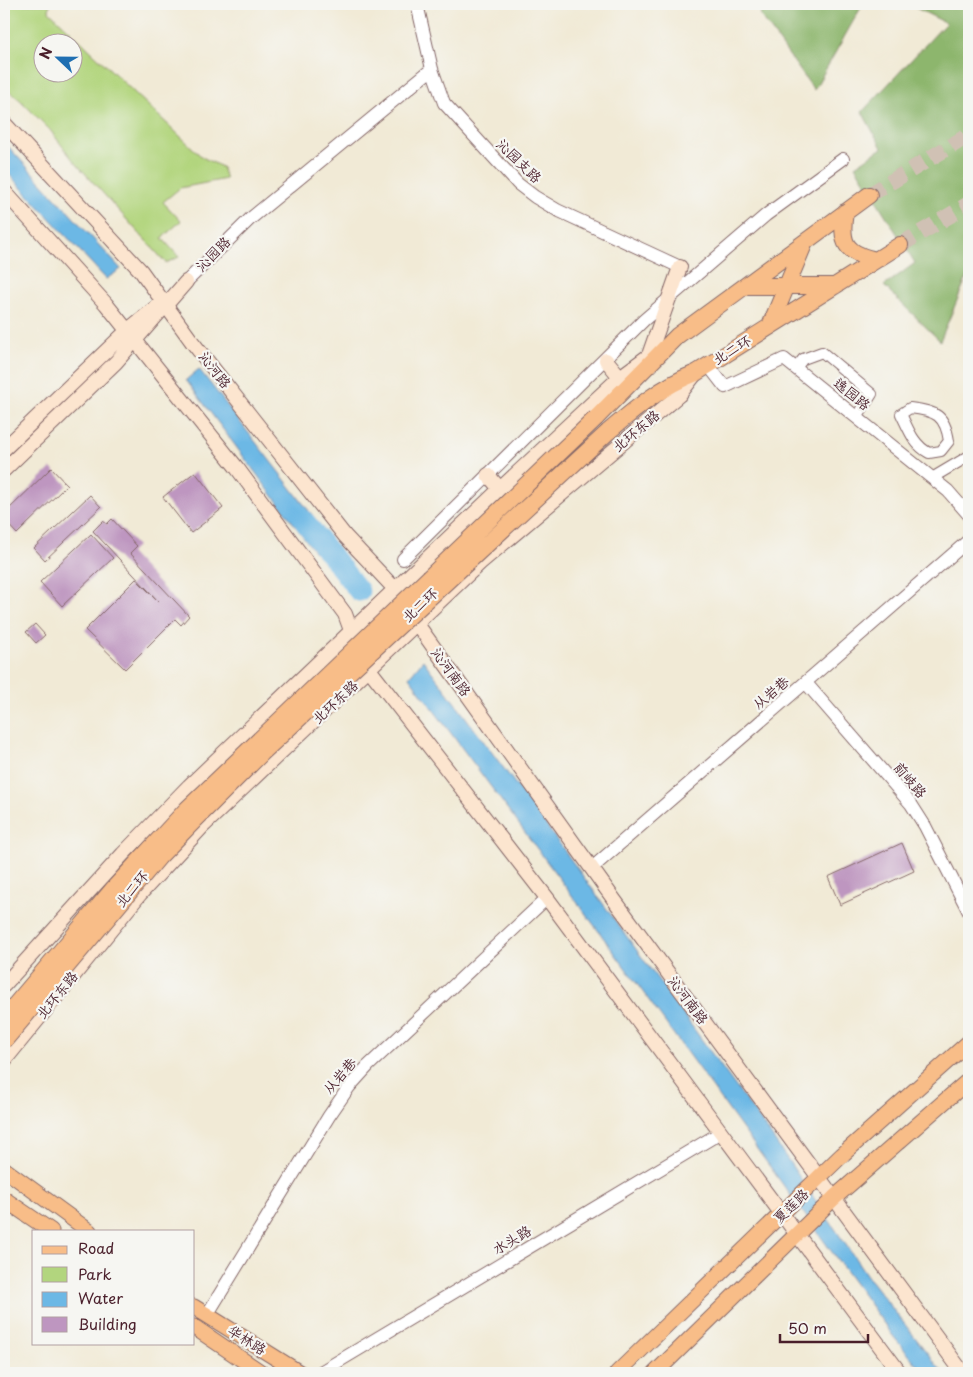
<svg xmlns="http://www.w3.org/2000/svg" width="973" height="1377" font-family="'Playpen Sans','LXGW WenKai TC',sans-serif">
<style>
.green{fill:#b2d57e;stroke:#7e7a54;fill-rule:evenodd}
.forest{fill:#8db66d;stroke:#6c6a4c}
.water{fill:#6cb8e5;stroke:#5b6c88}
.lines{fill:none;stroke-linecap:round;stroke-linejoin:round}
.river{stroke:#6cb8e5;stroke-width:21}
.building{fill:#be96c0}
.trunk-tunnel{stroke:#d0c1b4;stroke-width:16;stroke-dasharray:16 8;stroke-linecap:butt}
.minor-casing{stroke:#846667;stroke-width:12}
.tertiary-casing{stroke:#846667;stroke-width:14}
.secondary-casing{stroke:#846667;stroke-width:16}
.primary-casing{stroke:#846667;stroke-width:17}
.trunk-casing{stroke:#846667;stroke-width:18}
.minor{stroke:#fff;stroke-width:10}
.tertiary{stroke:#fff;stroke-width:12}
.secondary{stroke:#fce5cf;stroke-width:14}
.primary{stroke:#f8bd88;stroke-width:15}
.trunk{stroke:#f8bd88;stroke-width:16}
.trunk-bridge-casing{stroke:#846667;stroke-width:18;stroke-linecap:butt}
.trunk-bridge{stroke:#f8bd88;stroke-width:16}
.labels{text-anchor:middle;stroke-width:4.5;stroke-linejoin:round;paint-order:stroke}
.street-label{font-size:14px;fill:#4a1f2b;stroke:#f6f6f2}
</style>
<rect width="100%" height="100%" fill="#f6f6f2"/>
<filter id="ink" filterUnits="userSpaceOnUse"><feTurbulence type="fractalNoise" baseFrequency=".02" numOctaves="2"/><feDisplacementMap in="SourceGraphic" scale="10" xChannelSelector="R" yChannelSelector="G"/><feConvolveMatrix kernelMatrix="1 2 1 2 8 2 1 2 1" color-interpolation-filters="sRGB"/></filter>
<filter id="wash" filterUnits="userSpaceOnUse"><feTurbulence type="fractalNoise" baseFrequency=".0096" numOctaves="4" result="noise"/><feDisplacementMap in="SourceGraphic" scale="20" xChannelSelector="R" yChannelSelector="G"/><feGaussianBlur stdDeviation="1.12" result="paint"/><feColorMatrix in="noise" values="0 0 0 0 0 0 0 0 0 0 0 0 0 0 0 0 0 1.4 0 .05"/><feComposite in="paint" operator="in"/></filter>
<g filter="url(#wash)">
<rect width="100%" height="100%" fill="#f1ead6"/>
<path class="green" d="M4 4H50L49 11 202 157 222 167 226 179 180 188 163 202 181 221 162 238 179 257 166 263 73 160 50 130 19 99 4 87ZM42 42H72V72H42Z"/>
<path class="forest" d="M763 4H863L814 90 760 15Z
M908 4H969V272L940 341 884 286 915 263 855 166 882 148 862 112 946 23Z"/>
<path class="water" d="M4 142 121 269 106 279 4 169Z
M199 369 330 538 315 552 186 380Z
M423 660 543 821 768 1131 870 1280 943 1373H924L893 1336 600 933 409 677Z"/>
<g class="lines">
<path class="river" d="M305 522 359 591"/>
</g>
<g id="blocks">
<path class="building" d="M51 468 67 485 17 534 4 520V514Z
M195 472 223 508 191 533 163 497Z
M90 495 101 507 45 560 34 548Z
M112 519 137 546 130 553 189 616 181 625 175 619 125 669 85 630 136 579 159 602 93 531 103 521 107 524Z
M91 534 113 558 62 606 40 582Z
M35 624 45 635 36 643 26 632Z
M902 843 914 871 840 905 828 877Z"/>
</g>
</g>
<g filter="url(#ink)">
<use href="#blocks" fill-opacity="0" stroke="#846667" stroke-width="1"/>
<g class="lines">
<path class="trunk-tunnel" d="M869 195 969 135
M900 245 969 204"/>
<defs>
<path id="minor" d="M796 368 803 359 822 352 872 394 857 417
M910 408C936 411 945 415 949 441L941 451 929 453C913 444 909 430 901 414Z
M932 478 969 456"/>
<path id="tertiary" d="M417 4 432 69 444 103 518 184 535 197 557 210 680 267
M186 282 250 219 432 69
M708 365 725 387 784 359 948 491 969 515
M403 559 644 320 766 215 843 159
M806 683 911 804 925 826 969 912
M592 868 969 540
M207 1315 329 1116 349 1087 368 1066 547 898
M319 1373 720 1133"/>
<path id="secondary" d="M4 123 141 271 193 343 345 536 394 588 417 624 615 901 963 1373
M4 191 106 304 237 468 345 614 360 655 369 669 547 898 900 1373
M649 355 680 267
M606 360 620 377
M4 449 128 330 159 305
M4 470 116 362 186 282
M488 475 500 489
M4 985 123 854 189 786 500 489 620 377 655 351
M4 1061 140 894 201 828 480 563 679 395 696 373"/>
<path id="primary" d="M4 1169 89 1231
M4 1199 51 1231
M194 1307 300 1373
M194 1327 262 1373
M617 1373 842 1155 969 1042
M655 1373 834 1198 969 1080"/>
<path id="trunk" d="M845 212C840 243 845 253 876 260
M745 286H835
M770 326 805 242
M596 418 677 336 869 195
M608 432C636 408 662 386 696 373L900 245"/>
</defs>
<use href="#minor" class="minor-casing"/>
<use href="#tertiary" class="tertiary-casing"/>
<use href="#secondary" class="secondary-casing"/>
<use href="#primary" class="primary-casing"/>
<use href="#trunk" class="trunk-casing"/>
<use href="#minor" class="minor"/>
<use href="#tertiary" class="tertiary"/>
<use href="#secondary" class="secondary"/>
<use href="#primary" class="primary"/>
<use href="#trunk" class="trunk"/>
<defs>
<path id="trunk-bridge" d="M4 1018 114 888 187 809 596 418
M4 1041 159 857 196 819 262 753 608 432"/>
</defs>
<use href="#trunk-bridge" class="trunk-bridge-casing"/>
<use href="#trunk-bridge" class="trunk-bridge"/>
</g>
</g>
<g class="labels">
<g class="street-label">
<text transform="translate(519 161) rotate(44)" y="5">沁园支路</text>
<text transform="translate(213 254) rotate(-45)" y="5">沁园路</text>
<text transform="translate(732 350) rotate(-32)" y="5">北二环</text>
<text transform="translate(215 370) rotate(52)" y="5">沁河路</text>
<text transform="translate(852 394) rotate(39)" y="5">逸园路</text>
<text transform="translate(636 431) rotate(-40)" y="5">北环东路</text>
<text transform="translate(420 605) rotate(-43)" y="5">北二环</text>
<text transform="translate(451 672) rotate(54)" y="5">沁河南路</text>
<text transform="translate(771 693) rotate(-41)" y="5">从岩巷</text>
<text transform="translate(335 702) rotate(-43)" y="5">北环东路</text>
<text transform="translate(910 780) rotate(50)" y="5">前岐路</text>
<text transform="translate(132 889) rotate(-50)" y="5">北二环</text>
<text transform="translate(57 995) rotate(-51)" y="5">北环东路</text>
<text transform="translate(688 1000) rotate(53)" y="5">沁河南路</text>
<text transform="translate(340 1076) rotate(-50)" y="5">从岩巷</text>
<text transform="translate(791 1206) rotate(-44)" y="5">夏莲路</text>
<text transform="translate(512 1240) rotate(-31)" y="5">水头路</text>
<text transform="translate(247 1340) rotate(32)" y="5">华林路</text>
</g>
</g>
<rect width="973" height="1377" fill="none" stroke="#f6f6f2" stroke-width="20"/>
<rect x="32" y="1230" width="162" height="115" fill="#f6f6f2" stroke="#b1a0a2"/>
<rect x="42" y="1246" width="25" height="8" fill="#f8bd88" stroke="#b1a0a2"/>
<text x="78" y="1254" font-size="15" fill="#4a1f2b">Road</text>
<rect x="42" y="1267" width="25" height="15" fill="#b2d57e" stroke="#b1a0a2"/>
<text x="78" y="1280" font-size="15" fill="#4a1f2b">Park</text>
<rect x="42" y="1292" width="25" height="15" fill="#6cb8e5" stroke="#b1a0a2"/>
<text x="78" y="1304" font-size="15" fill="#4a1f2b">Water</text>
<rect x="42" y="1317" width="25" height="15" fill="#be96c0" stroke="#b1a0a2"/>
<text x="78" y="1330" font-size="15" fill="#4a1f2b">Building</text>
<g transform="translate(58 58) rotate(292)"><circle r="24" fill="#f6f6f2" stroke="#b1a0a2"/>
<path d="M0-4L9 19L0 12L-9 19Z" fill="#1f6fb2"/>
<text y="-8" font-size="14" font-weight="bold" text-anchor="middle" fill="#4a1f2b">N</text>
</g>
<path d="M780 1334v8h88v-8" fill="none" stroke="#4a1f2b" stroke-width="2.5"/>
<text x="788" y="1334" font-size="15" fill="#4a1f2b" stroke="#f6f6f2" stroke-width="4" paint-order="stroke">50 m</text>
</svg>
